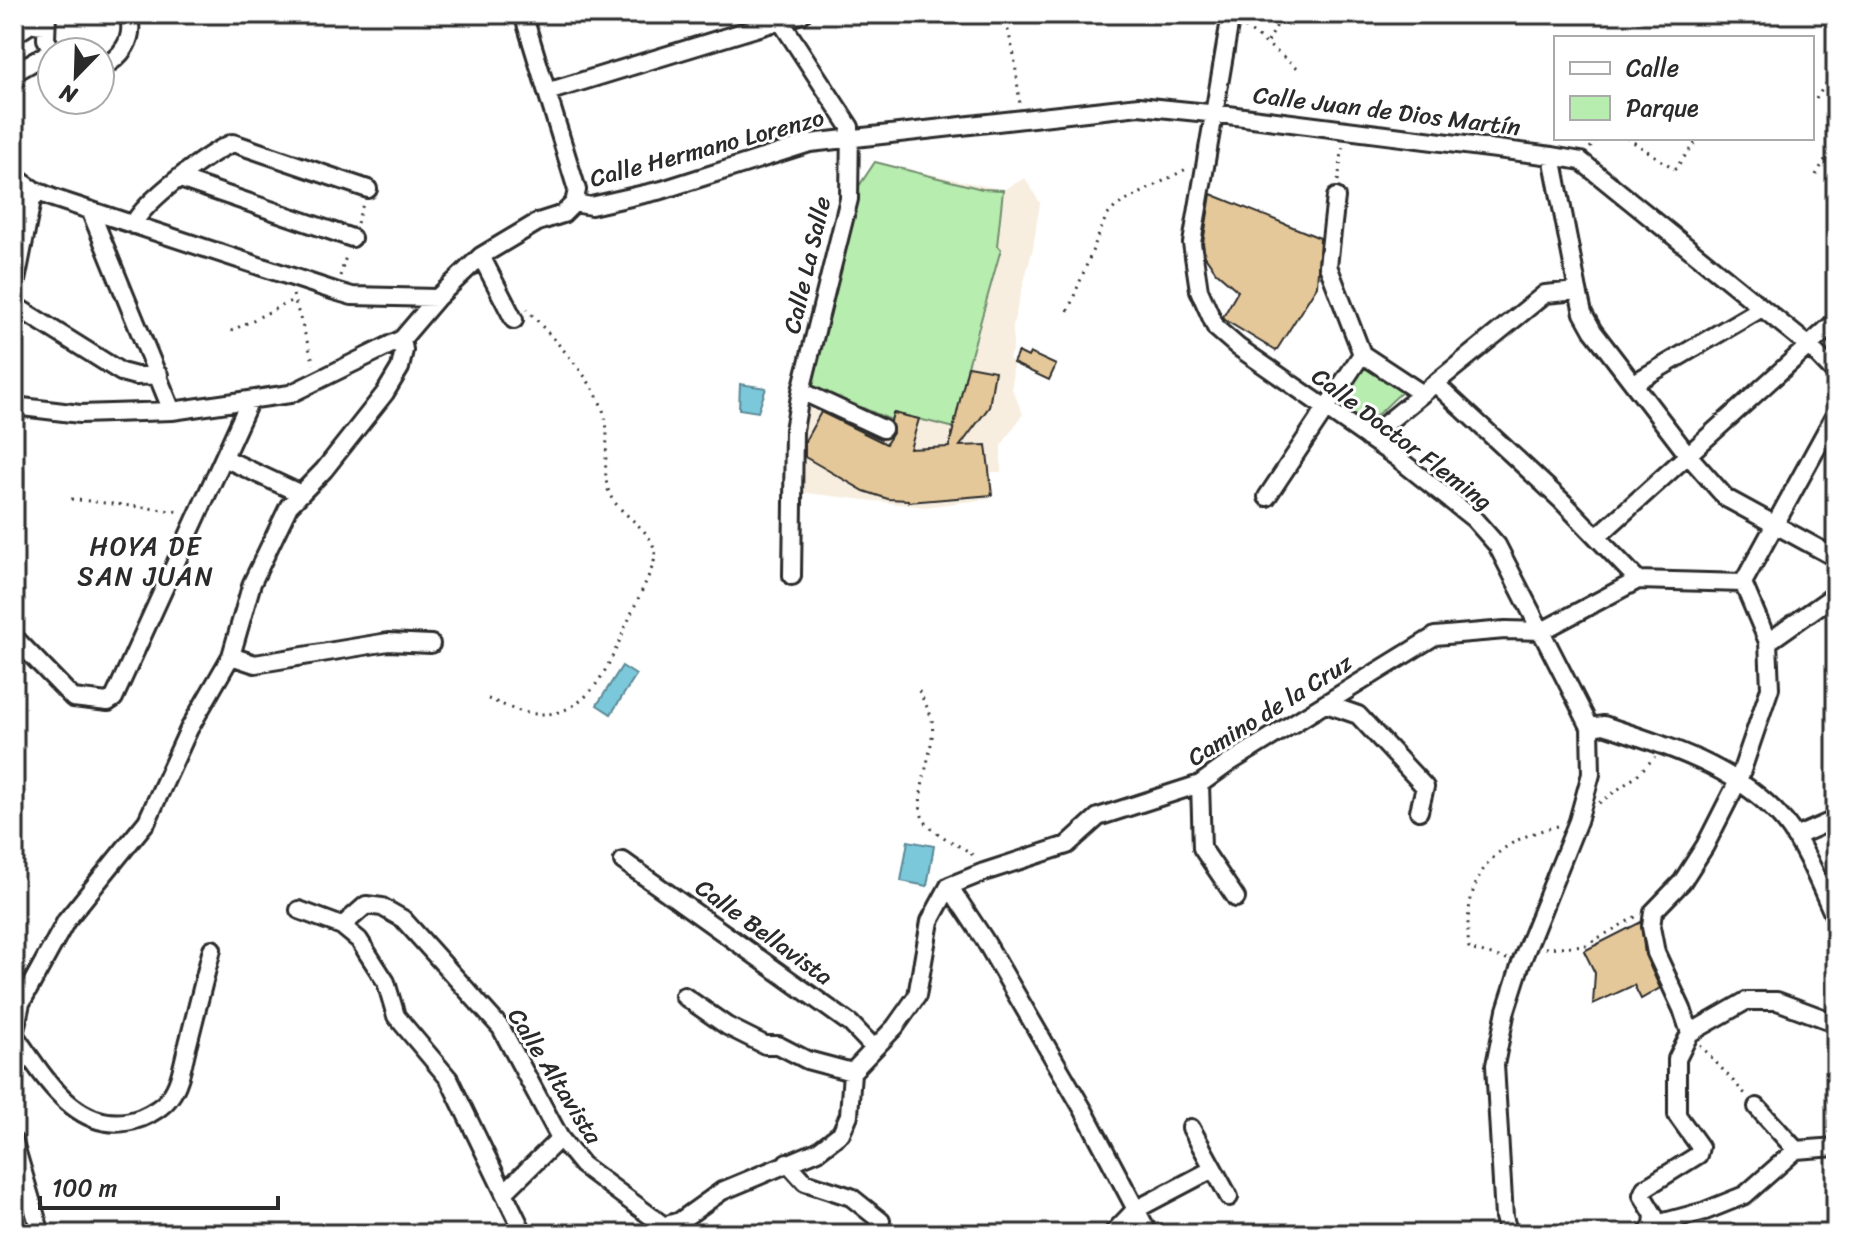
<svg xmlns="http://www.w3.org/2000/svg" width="1850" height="1248" font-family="Sriracha,sans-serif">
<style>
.built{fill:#f7eee0}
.green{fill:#b7edaf;stroke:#718c6d;stroke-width:2}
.water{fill:#7cc8db;stroke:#5c8995;stroke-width:2}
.building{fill:#e5c899;stroke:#2b2b2b;stroke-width:2}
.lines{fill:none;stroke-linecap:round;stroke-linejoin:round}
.minor-casing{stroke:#2b2b2b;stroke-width:22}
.path{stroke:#2b2b2b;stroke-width:3;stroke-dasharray:2 6;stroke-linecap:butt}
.minor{stroke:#fff;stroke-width:16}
.labels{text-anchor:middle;stroke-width:6;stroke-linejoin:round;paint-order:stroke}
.street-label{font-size:24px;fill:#2b2b2b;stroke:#fff}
.neighbourhood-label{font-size:26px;letter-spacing:2px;fill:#2b2b2b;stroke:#fff}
</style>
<rect width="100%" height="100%" fill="#fff"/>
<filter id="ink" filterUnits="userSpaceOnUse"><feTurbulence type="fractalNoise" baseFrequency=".0125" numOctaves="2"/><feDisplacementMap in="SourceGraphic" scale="16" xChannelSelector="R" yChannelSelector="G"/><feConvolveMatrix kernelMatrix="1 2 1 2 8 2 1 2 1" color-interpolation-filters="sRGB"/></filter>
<g filter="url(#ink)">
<path class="built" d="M875 162 1003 190 1025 178 1040 203 1033 248 1013 324V348L1009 358 1013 363 1012 389 1023 414 1001 446V472H989L990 499 924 507 798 492 807 389 857 189Z"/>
<path class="green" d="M875 162 982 189 1003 190 997 246 1001 249 968 366 955 428 894 413 891 420 809 385 857 189Z
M1371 365 1400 384 1403 391C1374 416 1375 429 1339 407L1338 398 1359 368Z"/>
<path class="water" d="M740 384 766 388 758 412 739 409Z
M622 666 636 675 611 714 597 705Z
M908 841 934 846 927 886 901 881Z"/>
<path class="building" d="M1211 194 1320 238 1317 286 1276 351 1225 320 1223 317 1238 291 1216 272 1205 256 1203 243Z
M1018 352 1028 357 1030 353 1056 365 1049 380 1013 363Z
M968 366 995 371 989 407 960 446 986 445 992 495 909 502 908 500 888 499 864 491 805 457V441L821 412 886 444 893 433 891 421 893 413 919 419 910 449 949 447Z
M1641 922 1645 955 1660 988 1641 999 1634 985 1593 1004 1595 973 1584 951Z"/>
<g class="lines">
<defs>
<path id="minor" d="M47 14 46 39 53 52
M523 14 577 190 574 203
M776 14 850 127 849 199 801 391 794 430 792 576
M1231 14 1192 243 1199 290 1216 328 1238 347 1396 457 1474 519 1497 545 1590 727 1591 774 1578 821 1521 963 1506 1010 1495 1065 1504 1217 1509 1234
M14 35 31 24 45 25
M100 68C122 58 136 38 128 14
M14 73 52 51
M547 92 802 14
M1552 156 1578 291 1583 313 1593 331 1688 455 1726 498 1836 558
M14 176 34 190 53 198 335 291 352 296 437 298
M180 179 352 238
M1336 197 1328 266 1362 354
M574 203 591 206 662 190 810 143 1139 106 1228 115 1552 156 1581 161 1808 345 1836 374
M90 210 172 411
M133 225C144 201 208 153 233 143L368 189
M481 256 514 320
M14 291 34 190
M14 305 121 372 136 376 159 375
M1362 354 1421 393
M1634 383 1755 312 1759 306
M1436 384 1562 501 1638 580
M801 391 883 429
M14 406 80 414 172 411 290 394 402 339 437 298 481 256 538 222 563 214 574 203
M1368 438 1545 294 1578 291
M224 458 301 494
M14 472V485
M1267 497 1362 354
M1597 537 1836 321
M1743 583 1836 413
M14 637 73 698 108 702 114 698 250 400
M1768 642 1836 594
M231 656 255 664 388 642 431 644
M1326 704 1358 715 1425 787 1419 811
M1590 727 1604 725C1671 748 1737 766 1785 822 1805 846 1823 892 1836 920
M1200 784 1202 848 1236 898
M1795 837 1836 819
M623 861 851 1024 873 1047
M949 886 984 939 1084 1111 1149 1234
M299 910 342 926 359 940 386 982 396 1016 449 1079 524 1234
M342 926 366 905 382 907 403 919 501 1028 560 1138 582 1165 664 1226
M684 996 727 1026 765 1045H778L807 1060 852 1072
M1690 1033 1682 1009 1656 953 1651 927 1653 912 1682 882 1705 846 1739 779 1770 688 1768 642 1743 583
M14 1034C43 1075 79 1141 141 1118 151 1114 164 1106 170 1097 181 1083 183 1061 188 1044 196 1013 204 981 212 949
M14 1035 21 1003 66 921 147 821 189 729 231 656 252 583 289 506 324 470 385 393 400 368 404 350 402 339
M1757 1107 1796 1150
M1191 1128 1229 1197
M14 1142 41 1234
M787 1162 805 1182 851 1197 881 1221
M504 1193 560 1138
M1653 1225 1654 1215 1642 1195 1645 1188 1698 1155 1700 1147 1677 1115V1059L1690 1033 1746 1001H1777L1836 1023
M1647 1233 1653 1225 1705 1211 1745 1195 1796 1150 1836 1147
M659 1234 664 1226 680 1221 722 1191 818 1151 841 1133 849 1115 852 1072 895 1027 917 996 930 921 949 886 984 872 1067 845 1098 817 1200 784 1229 763 1435 636 1505 630 1542 631 1638 580 1743 583
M1112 1234 1135 1210 1213 1169"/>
</defs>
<use href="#minor" class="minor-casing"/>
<path class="path" d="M1004 14 1014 55 1020 105
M1245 27 1299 69
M1268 42 1283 14
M1816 99 1836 67
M1627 138 1675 169 1699 138
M1590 148 1598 138
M1816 175 1836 141
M1338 181 1343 145
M357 223 363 204
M340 276 347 253
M293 295 314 364
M1068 311 1106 217 1116 206 1190 167
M231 331 293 300
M71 499 182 512
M919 691C923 700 930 711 932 720 937 747 911 799 924 820 933 834 957 844 971 853L975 859
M488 699C500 703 515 711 528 713 590 723 609 664 629 619 634 606 654 568 655 557 656 530 621 517 610 495 600 472 611 441 605 417 596 379 552 339 527 309
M1599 803 1634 778 1655 757
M1545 948 1586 945 1637 916
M1507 959 1469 949C1462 879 1489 842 1558 826
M1700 1045 1746 1095"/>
<use href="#minor" class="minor"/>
</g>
</g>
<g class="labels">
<g class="street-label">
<text transform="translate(1387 111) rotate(7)" y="8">Calle Juan de Dios Martín</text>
<text transform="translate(707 148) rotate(-15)" y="8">Calle Hermano Lorenzo</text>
<text transform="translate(807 265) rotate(-77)" y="8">Calle La Salle</text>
<text transform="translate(1402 439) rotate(37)" y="8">Calle Doctor Fleming</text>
<text transform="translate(1270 710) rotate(-32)" y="8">Camino de la Cruz</text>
<text transform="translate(764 932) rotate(36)" y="8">Calle Bellavista</text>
<text transform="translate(555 1076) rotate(58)" y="8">Calle Altavista</text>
</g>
<g class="neighbourhood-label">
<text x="146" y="555">HOYA DE<tspan x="146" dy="30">SAN JUAN</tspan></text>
</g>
</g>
<rect width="1850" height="1248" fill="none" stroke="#fff" stroke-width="48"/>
<rect x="24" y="24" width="1802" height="1200" fill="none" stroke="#2b2b2b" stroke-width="3" filter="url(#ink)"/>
<rect x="1554" y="36" width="260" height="104" fill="#ffffff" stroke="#aaaaaa" stroke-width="2"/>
<rect x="1570" y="62" width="40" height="12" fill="#ffffff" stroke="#aaaaaa" stroke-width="2"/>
<text x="1626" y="76" font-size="24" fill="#2b2b2b">Calle</text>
<rect x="1570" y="96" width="40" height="24" fill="#b7edaf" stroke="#aaaaaa" stroke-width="2"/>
<text x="1626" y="116" font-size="24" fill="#2b2b2b">Parque</text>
<g transform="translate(76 76) rotate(203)"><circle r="38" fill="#ffffff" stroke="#aaaaaa" stroke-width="2"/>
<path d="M0-6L14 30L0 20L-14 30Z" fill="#2b2b2b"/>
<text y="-12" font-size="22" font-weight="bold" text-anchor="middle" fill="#2b2b2b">N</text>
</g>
<path d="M40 1196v12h238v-12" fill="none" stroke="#2b2b2b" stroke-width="4"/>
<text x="52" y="1196" font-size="24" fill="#2b2b2b" stroke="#ffffff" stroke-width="6" paint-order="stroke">100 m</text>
</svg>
